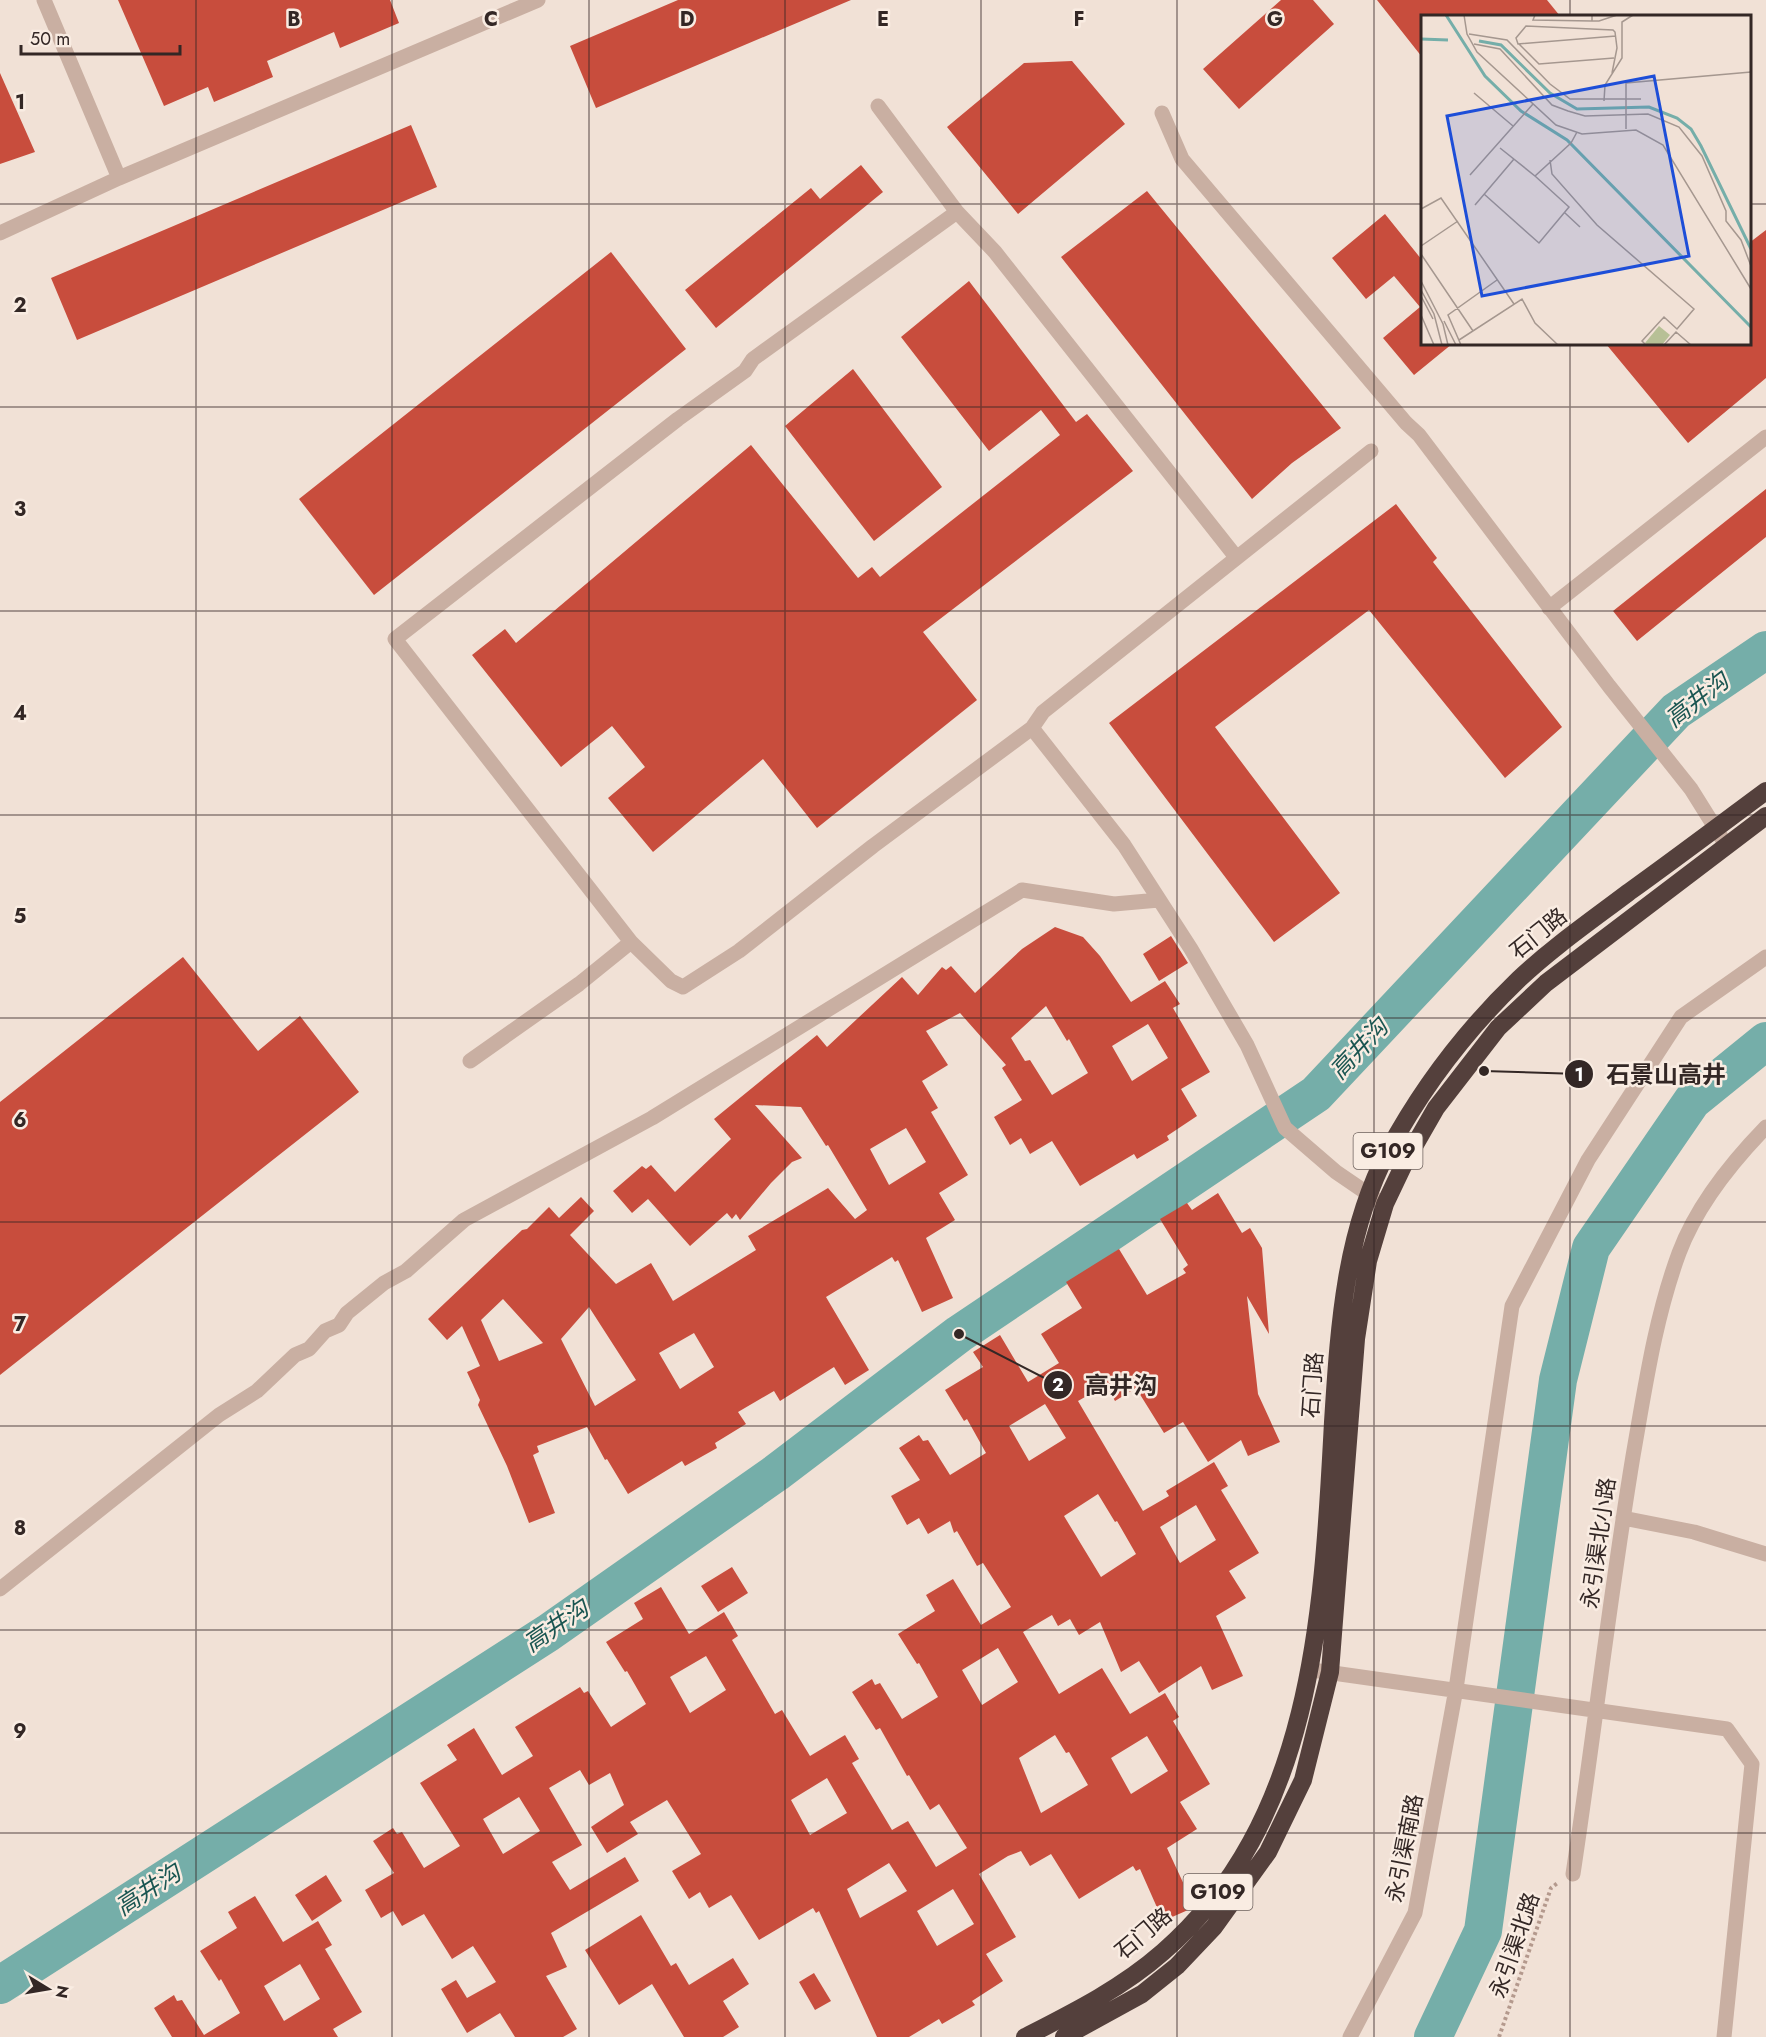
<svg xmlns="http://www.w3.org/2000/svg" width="1766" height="2037" font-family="Jost,'Noto Sans SC',sans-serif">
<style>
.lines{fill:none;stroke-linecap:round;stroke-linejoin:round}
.river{stroke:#75aea9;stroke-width:38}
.building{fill:#c84d3d;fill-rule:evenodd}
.path{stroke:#b4998d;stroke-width:4;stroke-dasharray:3 3;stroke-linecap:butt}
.minor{stroke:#c9afa2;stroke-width:15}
.highway{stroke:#54403c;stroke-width:18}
.grid{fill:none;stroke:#332725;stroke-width:1.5;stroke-opacity:0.55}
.labels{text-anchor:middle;stroke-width:5;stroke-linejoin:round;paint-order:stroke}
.shield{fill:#f9ece2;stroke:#6e625e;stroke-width:1.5}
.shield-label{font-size:21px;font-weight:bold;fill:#332725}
.street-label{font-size:22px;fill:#332725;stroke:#f9ece2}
.water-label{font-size:24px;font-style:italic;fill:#1a5551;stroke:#f9ece2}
.inset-river{fill:none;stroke:#75aea9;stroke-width:3}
.inset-road{fill:none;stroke:#a5978f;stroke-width:1.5}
.view{fill:#1d4ed8;fill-opacity:0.15;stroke:#1d4ed8;stroke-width:3}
.inset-edge{fill:none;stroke:#332725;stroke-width:3}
.grid-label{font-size:20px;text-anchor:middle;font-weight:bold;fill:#332725;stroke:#f9ece2;stroke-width:5;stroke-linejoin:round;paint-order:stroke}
.leader{fill:none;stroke:#332725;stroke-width:2}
.callout-dot{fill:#332725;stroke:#f9ece2;stroke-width:2}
.mark-label{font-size:18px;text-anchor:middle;font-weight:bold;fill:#fff}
.callout-label{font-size:24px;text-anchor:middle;font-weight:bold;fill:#332725;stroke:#f9ece2;stroke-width:5;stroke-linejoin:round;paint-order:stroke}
</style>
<rect width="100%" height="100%" fill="#f1e1d6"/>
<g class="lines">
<path class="river" d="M0 1985 548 1633 776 1473 959 1334 1316 1094 1676 711 1766 650
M1433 2037 1483 1931 1558 1380 1591 1248 1692 1101 1766 1041"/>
</g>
<path class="building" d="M118 0H390L399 23 340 48 334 32 267 61 273 77 214 102 208 87 164 106Z
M678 0H851L596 108 570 46Z
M1281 0H1313L1334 24 1239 109 1203 69Z
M1377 0H1547L1560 16H1422V57Z
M1072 61 1125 124 1018 214 947 127 1024 63Z
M0 73 35 152 0 164Z
M411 125 437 187 77 340 51 278Z
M861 165 883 192 716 328 685 290 811 188 820 199Z
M1147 191 1341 428 1292 463 1252 499 1061 257Z
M1385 214 1422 260V344H1452L1414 375 1383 338 1420 307 1394 276 1366 299 1332 258Z
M1766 230V378L1688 443 1606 344H1749V243Z
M611 252 686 349 374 595 299 499Z
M969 281 1076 422 1087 414 1133 471 923 632 977 700 817 828 763 759 653 852 608 798 645 767 612 726 561 767 472 655 505 629 516 643 751 445 858 578 872 567 880 577 1060 435 1041 410 989 451 901 337Z
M853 369 942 487 874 541 785 426Z
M1766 489V537L1637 641 1613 611Z
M1396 504 1437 558 1433 562 1562 727 1505 778 1369 610 1215 727 1340 893 1274 942 1109 723Z
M1055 927 1083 937 1100 956 1131 1002 1165 981 1180 1004 1173 1008 1210 1072 1181 1089 1197 1116 1167 1136 1169 1140 1137 1159 1134 1154 1080 1186 1052 1141 1030 1154 1021 1138 1010 1145 994 1117 1022 1100 1002 1068 1006 1065 960 1013 926 1031 948 1065 922 1081 938 1108 931 1112 968 1175 939 1193 955 1220 926 1238 953 1298 922 1312 898 1260 895 1262 892 1257 826 1297 869 1370 845 1385 834 1367 780 1401 774 1391 738 1412 746 1424 715 1443 717 1448 685 1466 682 1461 628 1494 607 1459 605 1460 587 1427 537 1446 539 1452 533 1455 555 1513 529 1523 507 1466 478 1405 480 1400 467 1372 480 1366 462 1326 447 1340 428 1319 522 1230 527 1229 549 1207 559 1218 581 1197 594 1211 570 1235 616 1284 651 1263 673 1301 756 1250 748 1236 828 1188 855 1219 867 1210 828 1145 826 1146 801 1107 755 1105 802 1158 792 1162 771 1183 740 1220 736 1214 732 1219 727 1213 690 1246 648 1199 632 1213 613 1191 642 1166 646 1169 651 1165 675 1192 731 1139 714 1119 817 1035 827 1047 902 977 918 995 942 967 946 970 951 966 975 993 1022 949ZM1046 1006 1067 1041 1069 1039 1088 1073 1052 1095 1030 1060 1025 1061 1011 1038ZM1148 1024 1168 1058 1132 1081 1112 1046ZM906 1128 926 1162 889 1185 870 1149ZM503 1299 543 1343 499 1361 481 1320ZM589 1307 636 1380 595 1406 561 1339ZM694 1333 714 1367 680 1389 659 1353Z
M1171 936 1188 963 1159 981 1143 954Z
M183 957 258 1051 300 1016 359 1092 0 1375V1102Z
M1218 1193 1242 1233 1250 1228 1262 1248 1269 1334 1247 1296 1258 1394 1280 1442 1248 1456 1241 1440 1208 1462 1183 1422 1164 1433 1136 1388 1115 1401 1106 1385 1078 1401 1143 1511 1169 1496 1166 1491 1214 1462 1228 1486 1221 1490 1259 1553 1229 1571 1246 1598 1216 1616 1243 1676 1212 1690 1201 1666 1159 1693 1139 1661 1121 1672 1100 1622 1079 1635 1070 1619 1058 1626 1052 1615 1023 1632 1059 1694 1102 1668 1130 1714 1165 1693 1179 1717 1173 1721 1210 1784 1180 1802 1197 1829 1167 1848 1193 1904 1188 1910 1163 1921 1140 1869 1136 1871 1133 1866 1079 1899 1051 1854 1030 1866 1021 1851 1008 1856 979 1874 1016 1937 986 1954 1003 1981 972 2001 975 2005 942 2024 939 2019 909 2037H877L819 1911 816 1913 813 1908 759 1940 731 1895 709 1908 700 1892 689 1899 672 1871 701 1854 667 1800 630 1822 638 1834 607 1853 591 1827 624 1805 610 1773 589 1785 580 1770 549 1788 582 1845 552 1862 570 1890 625 1857 639 1881 551 1933 567 1967 546 1976 577 2029 563 2037H515L500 2013 467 2033 441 1989 456 1980 467 1998 496 1982 473 1946 452 1959 424 1914 402 1926 393 1911 381 1918 365 1890 394 1873 373 1841 393 1828 397 1834 402 1832 424 1868 460 1846 420 1783 457 1760 447 1745 474 1728 502 1775 533 1756 515 1727 580 1687 584 1693 588 1691 611 1727 646 1704 627 1671 625 1672 606 1642 643 1619 634 1603 661 1587 689 1634 724 1612 738 1636 732 1640 775 1714 782 1710 810 1756 845 1735 859 1759 852 1763 892 1830 908 1821 936 1867 967 1848 939 1804 930 1810 909 1775 907 1776 880 1728 876 1730 852 1692 872 1679 875 1685 880 1683 902 1719 938 1697 919 1663 917 1664 898 1634 935 1611 926 1595 953 1579 981 1625 1011 1607 983 1563 977 1566 957 1531 954 1533 950 1521 928 1534 919 1518 907 1525 891 1496 920 1480 899 1448 919 1435 923 1441 928 1440 950 1475 986 1453 967 1419 964 1421 945 1390 983 1367 973 1352 1000 1335 1028 1382 1059 1363 1041 1334 1082 1308 1066 1282 1119 1249 1147 1295 1186 1273 1183 1269 1188 1265 1160 1219 1187 1203 1192 1210ZM1045 1404 1066 1438 1029 1461 1009 1426ZM1098 1494 1115 1522 1117 1521 1136 1554 1101 1577 1064 1516ZM1196 1505 1216 1540 1180 1563 1160 1527ZM998 1648 1018 1682 982 1705 962 1670ZM706 1656 726 1690 690 1713 670 1677ZM1055 1735 1066 1753 1069 1752 1088 1785 1041 1813 1019 1758ZM1147 1736 1168 1771 1131 1794 1111 1758ZM827 1778 847 1813 810 1835 791 1800ZM519 1797 540 1831 503 1854 483 1819ZM889 1863 907 1891 860 1918 847 1889ZM953 1889 974 1924 937 1946 917 1911Z
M732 1567 748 1593 718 1612 701 1586Z
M326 1875 342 1901 312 1921 295 1895Z
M255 1896 283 1942 318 1921 332 1945 325 1949 362 2012 333 2029 338 2037H172L154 2008 174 1995 177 2001 182 2000 204 2035 240 2013 221 1979 219 1981 200 1951 237 1928 228 1912ZM300 1964 320 1999 284 2021 264 1986Z
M641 1915 671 1966 676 1963 689 1985 733 1958 749 1984 723 2001 739 2027 723 2037H684L652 1984 619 2005 585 1950Z
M814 1973 831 2001 815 2010 799 1982Z"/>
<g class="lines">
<path class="path" d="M1499 2037 1551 1888 1559 1882"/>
<path class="minor" d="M44 0 119 178
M878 106 957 212 995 252 1236 557
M1162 113 1182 159 1406 423 1419 435 1609 686 1691 789 1726 845
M957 212 753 359 745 371 678 419 395 639 631 942 671 981 683 987 739 951 873 846 1032 728
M0 233 119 178 538 0
M1371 451 1043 712 1032 728 1124 845 1191 949 1247 1045 1285 1128 1336 1172 1377 1200
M1549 608 1766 437
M470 1061 579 984 631 942
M1623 1518 1694 1532 1766 1554
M0 1589 219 1415 257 1391 295 1355 309 1349 325 1331 339 1325 347 1313 384 1283 406 1271 464 1220 652 1118 1022 890 1114 904 1159 900
M1312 1670 1727 1729 1752 1764 1724 2037
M1573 1874C1594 1735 1610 1595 1633 1456 1645 1388 1655 1318 1679 1253 1697 1205 1731 1163 1766 1127
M1350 2037 1415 1913 1456 1689 1512 1306 1588 1160 1681 1017 1766 957"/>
<path class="highway" d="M1025 2037C1074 2012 1122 1988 1163 1952 1315 1820 1323 1608 1333 1422 1339 1330 1344 1234 1388 1151 1422 1088 1468 1028 1519 979 1553 947 1592 920 1629 892 1675 859 1720 825 1766 791
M1064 2037 1142 1994 1177 1966 1214 1927 1268 1852 1303 1780 1330 1672 1356 1339 1368 1261 1385 1204 1405 1162 1436 1108 1498 1028 1546 983 1766 816"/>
</g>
<path class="grid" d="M196 0V2037M392 0V2037M589 0V2037M785 0V2037M981 0V2037M1177 0V2037M1374 0V2037M1570 0V16M0 204H1422M1750 204H1766M1570 344V2037M0 407H1766M0 611H1766M0 815H1766M0 1018H1766M0 1222H1766M0 1426H1766M0 1630H1766M0 1833H1766"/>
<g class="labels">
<g class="shield">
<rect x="1353.5" y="1133" width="69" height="36" rx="4.5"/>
<rect x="1183.5" y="1874" width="69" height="36" rx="4.5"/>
</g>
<g class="shield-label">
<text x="1388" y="1158">G109</text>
<text x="1218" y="1899">G109</text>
</g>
<g class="street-label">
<text transform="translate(1538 933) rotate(-39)" y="8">石门路</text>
<text transform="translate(1312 1385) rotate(-86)" y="8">石门路</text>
<text transform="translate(1598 1543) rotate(-82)" y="8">永引渠北小路</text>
<text transform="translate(1404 1848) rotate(-79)" y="8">永引渠南路</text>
<text transform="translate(1143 1933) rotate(-40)" y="8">石门路</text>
<text transform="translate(1514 1945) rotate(-71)" y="8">永引渠北路</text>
</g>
<g class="water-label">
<text transform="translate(1697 700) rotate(-38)" y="8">高井沟</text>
<text transform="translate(1359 1049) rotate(-47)" y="8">高井沟</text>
<text transform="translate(556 1626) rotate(-34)" y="8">高井沟</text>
<text transform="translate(148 1890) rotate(-33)" y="8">高井沟</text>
</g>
</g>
<g transform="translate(1421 15)">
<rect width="330" height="330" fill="#f1e1d6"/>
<path d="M238 311 249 320 241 330H227L224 328Z" fill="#b7c096"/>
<path class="inset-river" d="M25 0 64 61 100 96 146 125 330 312M0 24 27 25M58 26 80 30 129 78 156 94 228 92 256 103 270 114 280 131 330 234"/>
<path class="inset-road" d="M43 0 46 19 56 37 135 110 161 119 215 115 242 130 330 274M114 0 112 5 171 6M171 0V6H178L196 0M48 19 86 25 129 69 149 84H220M53 29 79 34 131 90 147 96 164 101 227 99 258 112 281 141 305 196V206L320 225 330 251M98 29 118 49 193 43M191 58 196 33 194 17 192 15 105 11 95 23 97 29 195 21M53 78 92 111M183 86 184 70 201 43V7L212 0M205 114V68L330 57M79 133 114 161 150 128 156 117M129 145 131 159 176 210 273 294 256 314 243 302 221 326 225 330M49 160 112 89M63 179 118 228 148 192 114 161M54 190 93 144M0 194 20 183 93 289M144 198 159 212M0 231 37 206M0 239 52 316M0 266 22 309 27 330M0 275 13 299 21 330M0 281 12 304M0 300 13 330M23 306 35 330M38 325 101 284 114 308 137 330M40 330 27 300 76 265M243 330 255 317 270 330"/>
<path class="view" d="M233 61 268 241 61 281 26 101Z"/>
<rect width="330" height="330" class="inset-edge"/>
</g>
<g class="grid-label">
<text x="294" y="26">B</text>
<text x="491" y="26">C</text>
<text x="687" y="26">D</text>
<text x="883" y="26">E</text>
<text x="1079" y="26">F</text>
<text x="1275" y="26">G</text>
<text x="20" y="109">1</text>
<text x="20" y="312">2</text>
<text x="20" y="516">3</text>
<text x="20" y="720">4</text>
<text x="20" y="923">5</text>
<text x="20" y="1127">6</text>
<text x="20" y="1331">7</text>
<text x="20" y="1535">8</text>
<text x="20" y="1738">9</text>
</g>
<path class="leader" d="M1484 1071L1579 1074M959 1334L1058 1385"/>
<g class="callout-dot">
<circle cx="1484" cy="1071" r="6"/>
<circle cx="959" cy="1334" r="6"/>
<circle cx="1579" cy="1074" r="15"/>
<circle cx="1058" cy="1385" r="15"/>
</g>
<g class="mark-label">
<text x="1579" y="1081">1</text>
<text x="1058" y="1391">2</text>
</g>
<g class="callout-label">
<text x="1666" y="1083">石景山高井</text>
<text x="1121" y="1394">高井沟</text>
</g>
<g transform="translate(48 1989) rotate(101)" stroke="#f9ece2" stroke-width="4.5" paint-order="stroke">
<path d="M0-4.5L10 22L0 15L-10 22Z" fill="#332725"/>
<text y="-9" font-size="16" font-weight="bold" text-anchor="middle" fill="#332725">N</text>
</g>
<path d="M21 45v9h159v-9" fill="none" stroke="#332725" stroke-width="3"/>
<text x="30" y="45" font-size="18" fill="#332725" stroke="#f9ece2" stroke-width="4.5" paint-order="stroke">50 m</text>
</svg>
